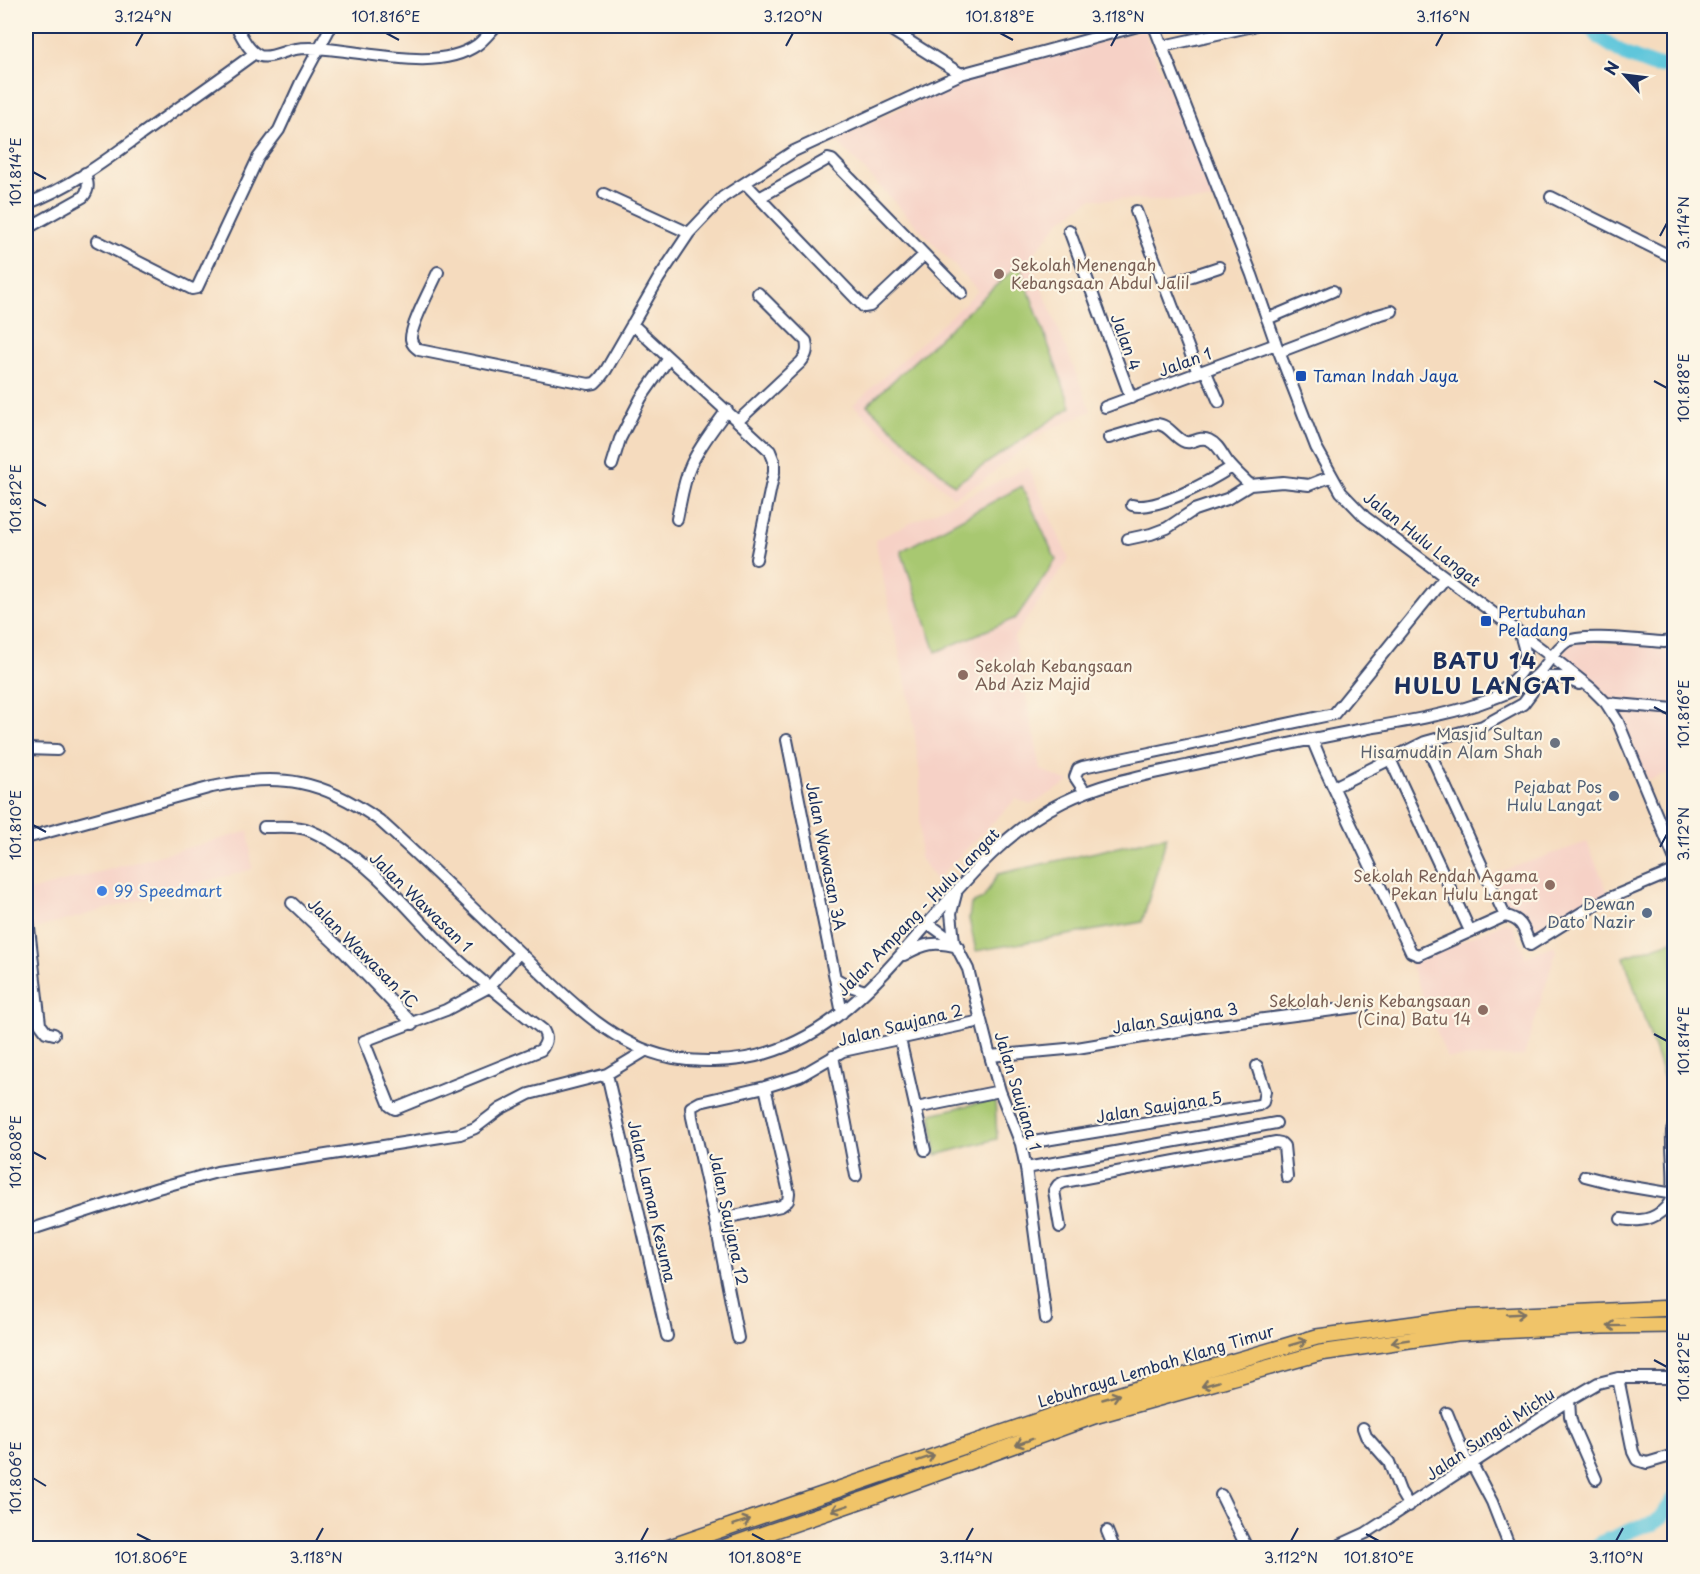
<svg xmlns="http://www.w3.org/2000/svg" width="1700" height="1574" font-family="'Playpen Sans',sans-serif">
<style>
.built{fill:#f6d1c6}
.green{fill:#a8c871;stroke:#627c68;stroke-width:1.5}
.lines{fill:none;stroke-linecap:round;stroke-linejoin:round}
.river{stroke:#5ec6db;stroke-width:15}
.minor-casing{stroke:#3c496c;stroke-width:14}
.highway-casing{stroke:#3c496c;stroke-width:18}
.minor{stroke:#fff;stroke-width:10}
.highway{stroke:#f0c469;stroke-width:15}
.oneway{stroke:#7b7263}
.ticks{fill:none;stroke:#1b2f5e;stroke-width:2}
.education-dot{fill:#8d6e63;stroke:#fcf5e5;stroke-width:2}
.transit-dot{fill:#1a4fb4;stroke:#fcf5e5;stroke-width:2}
.worship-dot{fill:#6b7280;stroke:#fcf5e5;stroke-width:2}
.service-dot{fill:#5c6f8a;stroke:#fcf5e5;stroke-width:2}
.shop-dot{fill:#3f7fe0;stroke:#fcf5e5;stroke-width:2}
.labels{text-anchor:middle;stroke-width:4.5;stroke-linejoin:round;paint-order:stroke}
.education-label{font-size:16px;fill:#785e54;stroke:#fcf5e5;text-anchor:start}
.street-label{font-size:16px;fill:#1b2f5e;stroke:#fcf5e5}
.transit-label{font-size:16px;fill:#164399;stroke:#fcf5e5;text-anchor:start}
.worship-label{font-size:16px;fill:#5b616d;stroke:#fcf5e5;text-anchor:end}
.service-label{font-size:16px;fill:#4e5e75;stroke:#fcf5e5;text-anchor:end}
.shop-label{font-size:16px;fill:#366cbe;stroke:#fcf5e5;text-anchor:start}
.district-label{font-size:22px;font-weight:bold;letter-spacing:1.5px;fill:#1b2f5e;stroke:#fcf5e5}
.neatline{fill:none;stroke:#1b2f5e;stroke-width:2}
.ticks-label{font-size:15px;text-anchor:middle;fill:#1b2f5e}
</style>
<rect width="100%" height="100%" fill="#fcf5e5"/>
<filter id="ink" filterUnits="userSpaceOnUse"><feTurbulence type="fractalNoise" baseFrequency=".0167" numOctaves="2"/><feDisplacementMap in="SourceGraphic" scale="12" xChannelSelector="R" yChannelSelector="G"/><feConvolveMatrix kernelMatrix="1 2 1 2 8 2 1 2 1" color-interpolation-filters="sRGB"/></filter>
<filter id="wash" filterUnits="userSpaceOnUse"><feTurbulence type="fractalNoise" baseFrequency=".008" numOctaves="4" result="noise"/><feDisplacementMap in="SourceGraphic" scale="24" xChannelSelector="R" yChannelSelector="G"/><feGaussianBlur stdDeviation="1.35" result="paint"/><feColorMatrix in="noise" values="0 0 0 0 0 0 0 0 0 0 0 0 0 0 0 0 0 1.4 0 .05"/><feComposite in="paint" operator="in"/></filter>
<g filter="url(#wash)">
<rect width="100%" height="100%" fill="#f5dbbe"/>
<path class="built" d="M1144 30 1215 201 1091 199 1060 221 1030 258 1091 411 1044 432 981 482 953 497 853 405 978 291 835 139 964 79Z
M1028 467 1069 559 1014 637 1041 770 1069 782 1031 805 1016 799 936 880 920 858V776L912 712 875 540Z
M1580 642 1674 648V771L1648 780 1618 710 1608 697 1560 657 1569 644Z
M249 831 252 869 34 929 30 891Z
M1587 842 1609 895 1531 940 1522 916H1508L1490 875Z
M1505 922 1513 925 1526 957 1553 945 1556 951 1524 1056 1447 1058 1410 964Z"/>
<path class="green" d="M1019 264 1071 407 954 485 867 405Z
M1022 486 1056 560 1016 618 936 652 901 551Z
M1167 836 1142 922 976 951 969 919 971 904 983 899 998 874Z
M1674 940V1108L1624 957Z
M995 1099 997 1139 936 1155 931 1114Z"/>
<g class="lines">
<path class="river" d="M1589 26 1601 39 1626 55 1654 66 1674 65
M1596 1548 1603 1542 1639 1527 1652 1524 1661 1518 1674 1499"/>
</g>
</g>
<g filter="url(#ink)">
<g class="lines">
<defs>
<path id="minor" d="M885 26 961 74 1138 26
M1154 26 1252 275 1276 344 1316 447 1341 492 1365 517 1552 657 1592 689 1606 703 1618 722 1674 857
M237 28C243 38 249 52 260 56 271 59 285 50 296 49 300 48 305 48 310 48 358 48 434 75 477 45 484 40 490 32 496 26
M905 37 908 31 914 26
M1163 46 1253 26
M745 183 864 307 870 306 924 255
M604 194 689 233
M1551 197 1674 258
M759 198 828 159 832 160 962 293
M26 204C67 189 104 162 139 136 178 108 217 81 255 53
M1136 211 1198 373
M26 229 83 197C90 189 88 183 85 173
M1069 230 1131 398
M97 241 190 288 192 289 197 288 258 158 279 130 301 82 331 26
M438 272C432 286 410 326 411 339 412 345 415 347 419 350L589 384 595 383 600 378 606 370 659 278 689 233 723 197 794 151 961 74
M1165 285 1219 267
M1267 319 1333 291
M632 324 770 451 774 461V472L756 559
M1279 352 1371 317 1392 311
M1205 370 1219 402
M1105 407 1276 344
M738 421 801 362C807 355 808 350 806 341L758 293
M1109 438 1156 424C1168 424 1173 436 1183 441 1191 446 1198 435 1209 440 1218 444 1222 454 1227 461 1234 470 1242 477 1250 485
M612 465 620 439 641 398 669 358
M1132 505C1156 512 1211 480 1232 467
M677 519C681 501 683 482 691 465 700 445 714 428 727 410
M1128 539 1151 534 1167 528 1194 510 1227 499 1250 485 1283 482 1309 485 1332 476
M1535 677H1562L1579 684
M1498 693C1525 670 1532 666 1519 632
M1606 703 1674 709
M1312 739 1322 763 1411 952 1418 955 1505 916C1523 919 1524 930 1530 945L1583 912 1612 897 1674 871
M787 740 842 1013
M1425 742 1505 916
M26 749 57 750
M1390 759 1470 931
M1334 787 1425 742 1483 726 1523 704 1532 692 1535 677
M1085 792 1075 777 1078 769 1083 767 1334 714 1445 577
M264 827C276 827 289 826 301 828 310 829 321 836 330 841 379 870 411 914 451 953 480 981 512 1005 543 1030 548 1038 546 1043 541 1050L395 1109 390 1106 364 1041 446 1010 489 987 519 953
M26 838 212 787C281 772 322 780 379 820 426 862 471 907 517 950 560 991 609 1045 669 1057 684 1061 699 1061 714 1061 877 1060 933 865 1063 802 1101 783 1145 775 1186 766 1246 753 1305 740 1364 729 1406 721 1450 715 1489 700 1505 694 1524 687 1536 676 1547 666 1554 650 1566 642 1582 633 1643 641 1664 642L1671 641 1674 639
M26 902 40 1024 46 1032 54 1034
M292 903 343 951 413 1024
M929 924 954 942 968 969 990 1056 1000 1091 1021 1144 1026 1168 1046 1319
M954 942 951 913 956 894
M904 955C925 943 935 941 958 947
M835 978 847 985 865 991
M900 1039 925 1150
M833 1056 856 1176
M990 1056 1077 1048 1203 1027 1364 1006
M607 1074 667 1336
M916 1108 1000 1091
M1021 1144 1259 1105 1263 1102 1265 1091 1257 1066
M1026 1168 1276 1123
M1585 1176 1620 1185 1674 1194
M1621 1219C1627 1220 1634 1221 1640 1220 1655 1219 1671 1208 1673 1192 1675 1172 1671 1151 1672 1131L1674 1125
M715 1220 781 1206 788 1201 789 1193 765 1087
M1060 1227 1054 1191 1058 1185 1064 1182 1276 1142 1281 1143 1284 1146 1287 1177
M26 1231 158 1188 217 1172 460 1134 475 1128 500 1109 529 1094 607 1074 645 1051
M738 1338 715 1220 692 1117 691 1107 700 1102 765 1087 800 1076 843 1051 981 1021
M1618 1378 1633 1452 1637 1460 1647 1463 1674 1455
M1569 1400 1570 1416 1572 1424 1596 1479
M1447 1413 1469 1467
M1363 1428 1366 1436 1389 1462 1400 1491 1409 1506
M1472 1464 1492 1502 1510 1548
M1221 1495 1247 1548
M1107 1531 1114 1548
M1333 1548 1366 1533 1569 1400 1598 1383 1618 1378H1674"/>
<path id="highway" d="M667 1548 1090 1403 1317 1337 1458 1318 1674 1308
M723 1548 877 1495 1094 1416 1320 1353 1457 1333 1602 1326 1674 1325"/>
</defs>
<use href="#minor" class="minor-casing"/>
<use href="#highway" class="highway-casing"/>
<use href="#minor" class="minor"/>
<use href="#highway" class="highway"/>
</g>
<defs><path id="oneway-shaft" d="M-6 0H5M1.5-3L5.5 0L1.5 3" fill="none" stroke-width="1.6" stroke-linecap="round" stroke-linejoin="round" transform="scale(1.5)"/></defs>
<g class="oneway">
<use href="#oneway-shaft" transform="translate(1516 1314) rotate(-3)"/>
<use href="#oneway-shaft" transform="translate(1616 1326) rotate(179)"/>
<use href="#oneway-shaft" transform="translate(1400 1341) rotate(171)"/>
<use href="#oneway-shaft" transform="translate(1298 1343) rotate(-16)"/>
<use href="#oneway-shaft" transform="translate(1210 1384) rotate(164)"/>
<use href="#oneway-shaft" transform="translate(1111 1397) rotate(-16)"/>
<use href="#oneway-shaft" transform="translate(1024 1442) rotate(160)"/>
<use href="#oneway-shaft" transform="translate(926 1458) rotate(-19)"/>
<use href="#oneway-shaft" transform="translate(840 1508) rotate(161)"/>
<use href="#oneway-shaft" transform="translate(742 1522) rotate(-19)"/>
</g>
</g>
<path class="ticks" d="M386 33 399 40M1000 33 1013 40M136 46 143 33M786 46 793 33M1111 46 1118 33M1436 46 1443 33M33 172 46 179M1660 236 1667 223M1654 381 1667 388M33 499 46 506M1654 707 1667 714M33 825 46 832M1660 847 1667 834M1654 1034 1667 1041M33 1152 46 1159M1654 1360 1667 1367M33 1478 46 1486M137 1534 151 1541M752 1534 765 1541M1366 1534 1379 1541M316 1541 323 1528M641 1541 648 1528M966 1541 973 1528M1291 1541 1298 1528M1616 1541 1623 1528"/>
<g class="education-dot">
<circle cx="999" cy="274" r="6"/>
<circle cx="963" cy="675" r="6"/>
<circle cx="1550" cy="885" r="6"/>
<circle cx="1483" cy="1010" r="6"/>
</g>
<g class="transit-dot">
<rect x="1295" y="370" width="12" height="12" rx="3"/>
<rect x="1480" y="615" width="12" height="12" rx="3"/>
</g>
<circle class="worship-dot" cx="1555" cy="743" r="6"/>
<g class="service-dot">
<circle cx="1614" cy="796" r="6"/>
<circle cx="1647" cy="913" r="6"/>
</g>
<circle class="shop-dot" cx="102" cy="891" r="6"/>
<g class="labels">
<g class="education-label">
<text x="1011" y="271">Sekolah Menengah<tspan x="1011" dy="18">Kebangsaan Abdul Jalil</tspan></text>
<text x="975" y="672">Sekolah Kebangsaan<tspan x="975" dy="18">Abd Aziz Majid</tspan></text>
<text x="1538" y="882" text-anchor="end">Sekolah Rendah Agama<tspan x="1538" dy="18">Pekan Hulu Langat</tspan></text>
<text x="1471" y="1007" text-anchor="end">Sekolah Jenis Kebangsaan<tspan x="1471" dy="18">(Cina) Batu 14</tspan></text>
</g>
<g class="street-label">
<text transform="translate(1126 342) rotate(70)" y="6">Jalan 4</text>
<text transform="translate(1185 362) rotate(-20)" y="6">Jalan 1</text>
<text transform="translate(1422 539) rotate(38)" y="6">Jalan Hulu Langat</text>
<text transform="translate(826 856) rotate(79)" y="6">Jalan Wawasan 3A</text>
<text transform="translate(421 902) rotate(44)" y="6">Jalan Wawasan 1</text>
<text transform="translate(918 912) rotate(-46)" y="6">Jalan Ampang - Hulu Langat</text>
<text transform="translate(363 953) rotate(45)" y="6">Jalan Wawasan 1C</text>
<text transform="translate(1175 1018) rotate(-9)" y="6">Jalan Saujana 3</text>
<text transform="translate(900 1025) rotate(-14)" y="6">Jalan Saujana 2</text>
<text transform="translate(1018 1091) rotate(73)" y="6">Jalan Saujana 1</text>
<text transform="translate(1159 1107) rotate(-9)" y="6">Jalan Saujana 5</text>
<text transform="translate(652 1201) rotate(77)" y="6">Jalan Laman Kesuma</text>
<text transform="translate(729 1219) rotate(78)" y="6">Jalan Saujana 12</text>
<text transform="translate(1156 1366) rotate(-17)" y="6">Lebuhraya Lembah Klang Timur</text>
<text transform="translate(1490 1434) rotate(-34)" y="6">Jalan Sungai Michu</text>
</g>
<g class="transit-label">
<text x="1313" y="382">Taman Indah Jaya</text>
<text x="1498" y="618">Pertubuhan<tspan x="1498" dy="18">Peladang</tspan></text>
</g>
<g class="worship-label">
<text x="1543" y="740">Masjid Sultan<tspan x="1543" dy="18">Hisamuddin Alam Shah</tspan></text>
</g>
<g class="service-label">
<text x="1602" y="793">Pejabat Pos<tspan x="1602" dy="18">Hulu Langat</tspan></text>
<text x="1635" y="910">Dewan<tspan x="1635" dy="18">Dato' Nazir</tspan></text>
</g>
<g class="shop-label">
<text x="114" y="897">99 Speedmart</text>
</g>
<g class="district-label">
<text x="1485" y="669">BATU 14<tspan x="1485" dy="25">HULU LANGAT</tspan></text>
</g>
</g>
<rect width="1700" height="1574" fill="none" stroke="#fcf5e5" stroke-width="66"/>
<g transform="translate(1625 75) rotate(298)" stroke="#fcf5e5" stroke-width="4.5" paint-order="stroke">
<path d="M0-4.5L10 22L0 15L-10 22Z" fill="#1b2f5e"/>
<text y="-9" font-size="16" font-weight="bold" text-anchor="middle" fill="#1b2f5e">N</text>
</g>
<rect x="33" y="33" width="1634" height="1508" class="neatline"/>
<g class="ticks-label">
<text x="143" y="22">3.124°N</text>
<text x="386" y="22">101.816°E</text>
<text x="793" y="22">3.120°N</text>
<text x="1000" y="22">101.818°E</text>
<text x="1118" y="22">3.118°N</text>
<text x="1443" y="22">3.116°N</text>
<text transform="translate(16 172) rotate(-90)" y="5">101.814°E</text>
<text transform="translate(1684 223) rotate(-90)" y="5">3.114°N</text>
<text transform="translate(1684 388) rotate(-90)" y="5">101.818°E</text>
<text transform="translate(16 499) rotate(-90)" y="5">101.812°E</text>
<text transform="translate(1684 714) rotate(-90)" y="5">101.816°E</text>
<text transform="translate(16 825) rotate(-90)" y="5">101.810°E</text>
<text transform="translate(1684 834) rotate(-90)" y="5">3.112°N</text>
<text transform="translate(1684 1041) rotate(-90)" y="5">101.814°E</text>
<text transform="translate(16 1152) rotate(-90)" y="5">101.808°E</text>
<text transform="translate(1684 1367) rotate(-90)" y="5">101.812°E</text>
<text transform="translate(16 1478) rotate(-90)" y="5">101.806°E</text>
<text x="151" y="1563">101.806°E</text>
<text x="316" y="1563">3.118°N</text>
<text x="641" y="1563">3.116°N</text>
<text x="765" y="1563">101.808°E</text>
<text x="966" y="1563">3.114°N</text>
<text x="1291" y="1563">3.112°N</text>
<text x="1379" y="1563">101.810°E</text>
<text x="1616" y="1563">3.110°N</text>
</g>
</svg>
